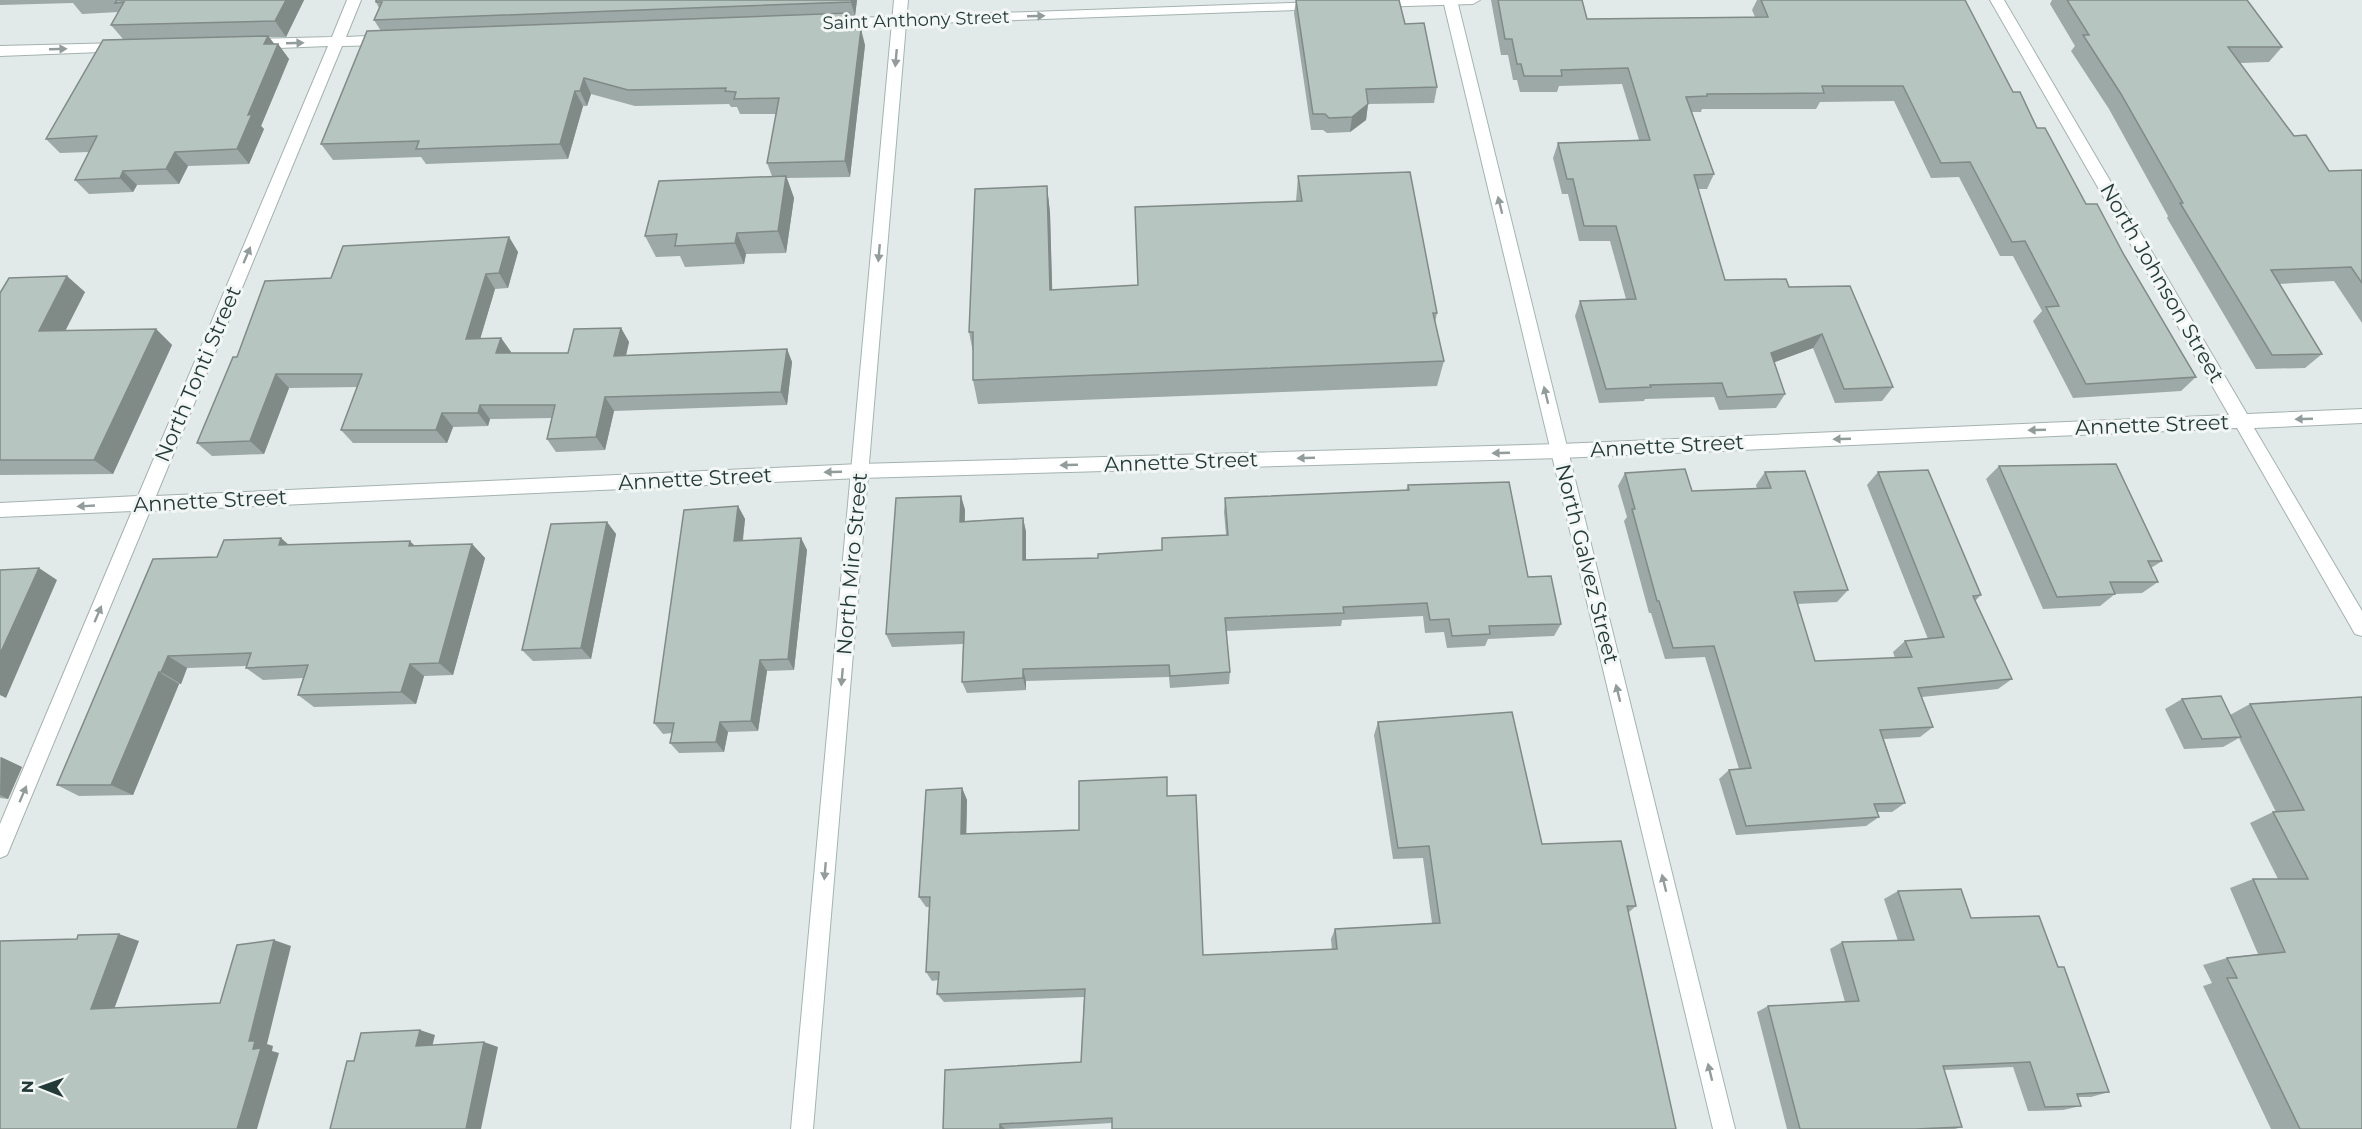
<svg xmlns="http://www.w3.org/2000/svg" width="2362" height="1129" font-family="Montserrat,sans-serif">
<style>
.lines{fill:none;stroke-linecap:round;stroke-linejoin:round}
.street-casing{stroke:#a4b2af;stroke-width:2}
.secondary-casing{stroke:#a1b5b1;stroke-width:2}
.street{fill:#fff;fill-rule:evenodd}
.secondary{fill:#fff;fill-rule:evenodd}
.wall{fill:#9da9a6}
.shaded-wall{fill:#808a87}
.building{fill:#b7c5c1;stroke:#808a87;stroke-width:1.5}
.oneway{fill:#919c9b}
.labels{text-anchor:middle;stroke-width:6;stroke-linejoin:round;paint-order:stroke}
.far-street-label{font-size:18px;fill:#233a37;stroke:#f2f7f5}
.street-label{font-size:21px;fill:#233a37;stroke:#f2f7f5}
</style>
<rect width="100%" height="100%" fill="#e1eae8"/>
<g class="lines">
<defs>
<path id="street" d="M347 0H361L346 37 388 35 395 40 388 45 342 46 156 496 860 464 1560 444 2229 415 1990 0H2004L2247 414 2362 409V423L2254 428 2362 611V636L2355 634 2237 428 1560 458 860 478 150 511 7 855 0 858V824L132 511 0 517V503L138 496 328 46 251 49 244 44 251 39 332 37Z
M1370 0H1480L1473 4 1375 7 1370 6 1368 3Z
M1317 2 1322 3 1324 6 1322 9 826 27 819 23 826 19Z
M121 43 128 48 126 51 0 56V46Z"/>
<path id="secondary" d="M894 0H908L813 1129H791Z
M1443 0H1457L1735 1129H1713Z"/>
</defs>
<use href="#street" class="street-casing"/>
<use href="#secondary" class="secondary-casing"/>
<use href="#street" class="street"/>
<use href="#secondary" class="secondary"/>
</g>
<path class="wall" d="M0 0H304L286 37H269L274 44H278L289 59 261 126 264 129 249 164 188 166 179 184 137 185 133 192 89 194 75 180 89 152 60 153 46 139 123 39 111 25 119 12 82 14 73 3 0 5Z
M376 0H857L855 16H849L853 30 865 45 850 177 787 178 794 198 786 253 746 254 744 264 685 267 680 256 656 257 645 236 772 176 767 163 776 114H740L737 107H731L729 104 635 106 591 94 587 106H583L568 159 426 164 421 157 333 160 321 144 381 31 374 20 379 8 376 2Z
M1296 0H1399L1405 24 1437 87 1434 103 1368 104 1366 120 1350 132 1327 133 1323 130H1311L1294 13Z
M1491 0H1582L1587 19 1755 17 1752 10 1757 0H1965L2013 92 2086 204 2124 255 2196 377 2181 391 2073 398 2033 321 2042 311 2013 256H2000L1959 177 1931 178 1894 101 1820 102 1816 109H1702L1701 112H1692L1714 174 1707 189H1698L1725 280 1789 287 1893 387 1882 401 1835 403 1813 348 1774 362 1785 394 1776 408 1719 410 1714 397 1645 399 1644 401 1599 403 1575 316 1580 301 1626 299 1610 241H1579L1568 194H1562L1553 158 1558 143 1639 140 1622 84 1559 86 1557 92H1520L1517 80H1513L1508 55H1501Z
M2052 0H2247L2282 47 2269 62 2240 63 2294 136 2329 171 2362 170V323L2334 281 2279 284 2322 354 2305 368 2256 369 2167 218 2168 216 2109 109 2071 51 2075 46 2050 4Z
M1298 176 1437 313 1435 323 1444 361 1437 386 978 404 973 380V352L969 332 1047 186 1050 213 1052 290 1138 285 1296 201Z
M509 237 518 252 508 288 495 289 480 339 501 338 511 352 510 353H568L621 328 629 342 626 355 787 349 792 362 787 405 614 411 605 450 556 452 547 439 552 418 490 419 488 426 453 427 447 443H353L341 430 357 387 289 388 264 454 212 456 197 443 237 357 331 278Z
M85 292 65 331 156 329 172 345 113 474 0 475V293Z
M1999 466 2162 561 2151 568 2158 582 2142 593 2115 594 2100 606 2043 609 1986 479Z
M1765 472 1848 590 1837 602 1797 604 1815 661 1895 658 1893 652 1905 641 1928 639 1867 485 1878 472 1981 595 1975 601 2012 679 1998 689 1922 697 1933 727 1920 737 1884 739 1905 803 1892 812H1877L1879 817 1866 826 1736 835 1719 779 1729 770 1739 769 1705 657 1665 659 1651 613H1649L1624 521 1627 517 1618 486 1625 473 1692 491 1757 489 1756 485Z
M1408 485 1528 577 1561 624 1554 636 1488 639 1485 646 1447 648 1444 632 1425 633 1423 616 1342 620 1341 626 1226 631 1230 672 1229 684 1170 688 1169 677 1026 681V690L967 693 962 682 963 644 892 647 886 634 961 496 965 510V521L1023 518 1026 532V560L1098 558 1162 550 1226 535 1224 512 1225 498 1406 490Z
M738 506 745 519 743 541 801 538 807 550 794 670 767 671 758 731 728 732 724 752 679 753 670 743 672 733 663 734 654 723Z
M607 522 616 534 591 659 533 661 522 650Z
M472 544 485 558 453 675 424 676 416 704 314 707 298 695 303 678 263 680 246 668V666L187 668 181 684H179L133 795 79 796 57 785 217 557 289 545 415 546Z
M2362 697V1129H2271L2203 986 2212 983 2203 965 2227 958 2258 954 2230 888 2253 879H2278L2250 823 2273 812H2276L2239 738 2223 747 2184 749 2165 709 2182 699 2230 715 2250 704Z
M1378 722 1542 844 1636 906 1629 912 1112 1123 1005 1129H943L1081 1062 1084 997 944 1002 937 994 938 980 932 981 926 972 929 907H926L919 897 962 788 967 800 966 834 1079 830 1167 796 1203 955 1332 950 1331 939 1335 929 1432 923 1423 858 1393 859 1374 735Z
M0 757 22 767 8 799 0 798Z
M1898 891 1971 918 2058 967 2109 1092 2091 1097H2078L2081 1106 2063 1110 2028 1111 2013 1067 1944 1070 1962 1127 1955 1129H1787L1757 1012 1768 1006 1845 1002 1830 949 1842 942 1898 941 1884 899Z"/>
<path class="shaded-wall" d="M286 0H304L286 37 275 21Z
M852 0H857L855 16 851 2Z
M849 13 853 29 846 30Z
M861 29 865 45 850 177 845 161Z
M268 36 277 47 278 44 289 59 261 126 264 129 249 164 237 149 248 115 264 44Z
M584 78 591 94 587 106 580 91Z
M575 91 583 106 568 159 560 144Z
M1368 104 1366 120 1350 132 1352 117Z
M175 152 188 166 179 184 166 169Z
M123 171 137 185 133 192 120 178Z
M786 176 794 198 786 253 778 231Z
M1047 186 1050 213 1053 316 1050 290Z
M737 233 746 254 744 264 735 243Z
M509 237 518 252 508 288 499 273Z
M486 274 495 289 476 353 466 339Z
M67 276 85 292 57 347 39 331Z
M621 328 629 342 623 369 614 356Z
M156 329 172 345 113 474 94 460Z
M1822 334 1813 348 1762 367 1771 353Z
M501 338 511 352 506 367 496 353Z
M787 349 792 362 787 405 781 392Z
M276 374 289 388 264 454 250 441Z
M605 397 614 411 605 450 596 437Z
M480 405 490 419 488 426 478 413Z
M442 413 453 427 447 443 436 430Z
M961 496 965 510 964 536 960 522Z
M738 506 745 519 741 553 734 541Z
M1023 518 1026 532V573L1023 560Z
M607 522 616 534 591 659 581 648Z
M281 538 297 552 279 545Z
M801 538 807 550 794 670 788 659Z
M410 541 424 555 409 546Z
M472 544 485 558 453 675 439 663Z
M39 568 57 580 6 698 0 695V654Z
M168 656 187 668 181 684 161 672Z
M760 660 767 671 758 731 751 721Z
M410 664 424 676 416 704 401 692Z
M1023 669 1026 681V690L1023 678Z
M159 672 179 684 133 795 111 785Z
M720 722 728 732 724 752 716 742Z
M1 757 22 767 8 799 0 795Z
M962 788 967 800 966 846 961 834Z
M119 934 139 941 112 1015 91 1009Z
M274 940 291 946 267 1044 273 1046 272 1051 279 1053 257 1129H237L253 1049 249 1041Z
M420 1030 435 1035 431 1051 416 1046Z
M484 1042 498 1047 481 1129H466Z
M1000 1124 1005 1129H1000Z"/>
<path class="building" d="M117 0H286L275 21 111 25 124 2 115 3Z
M376 0H852L851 2 374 20 382 2H376Z
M1296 0H1399L1405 24 1424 23 1437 87 1366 89 1368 104 1352 117 1329 118 1325 114H1313Z
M1498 0H1582L1587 19 1768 17 1761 0H1965L2013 92H2020L2037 128H2045L2086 204H2097L2124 255 2196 377 2086 384 2046 307 2059 306 2025 241 2012 242 1970 162 1941 163 1903 86H1822L1824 93 1707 94V96L1686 97 1714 174 1694 175 1725 280 1786 279 1789 287 1850 286 1893 387 1844 389 1822 334 1771 353 1785 394 1727 397 1722 383 1650 385 1651 387 1606 389 1580 301 1636 299 1616 226H1584L1573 179H1567L1558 143 1650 140 1628 68 1561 70 1562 76H1524L1521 64H1517L1512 39H1505Z
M2067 0H2247L2282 47H2228L2294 136 2306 135 2329 171 2362 170V283L2351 267 2271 270 2322 354 2272 355 2180 203H2183L2121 94 2083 35H2089Z
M849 13 846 30 861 29 845 161 767 163 779 98 734 99 736 92 725 91 726 88 628 90 584 78 580 91H575L560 144 416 149 419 141 321 144 367 31Z
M268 36 264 44H278L248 115 252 114 237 149 175 152 166 169 123 171 120 178 75 180 97 136 46 139 103 40Z
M1410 172 1437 313H1433L1444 361 973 380V332H969L975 189 1047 186 1050 290 1138 285 1135 207 1302 201 1298 176Z
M786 176 778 231 737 233 735 243 675 246 677 234 645 236 659 181Z
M509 237 499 273 486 274 466 339 501 338 496 353H568L574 329 621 328 614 356 787 349 781 392 605 397 596 437 547 439 555 405H480L478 413H442L436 430H341L362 374H276L250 441 197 443 233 357H237L265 281 331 278 343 246Z
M67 276 39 331 156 329 94 460H0V293L9 278Z
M2116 464 2162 561H2148L2158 582H2110L2115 594 2057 597 1999 466Z
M1685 469 1692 491 1771 488 1765 472 1805 471 1848 590 1794 592 1815 661 1912 657 1905 641 1944 637 1878 472 1928 470 1981 595 1973 596 2012 679 1918 688 1933 727 1880 730 1905 803 1874 804 1879 817 1746 826 1729 770 1751 768 1714 646 1673 648 1659 601H1657L1632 509H1635L1625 473Z
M1509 482 1528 577 1551 576 1561 624 1489 626 1490 634 1452 636 1449 619 1430 620 1427 603 1343 607 1344 613 1225 618 1230 672 1170 676 1169 665 1023 669V678L962 682 964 632 886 634 896 498 961 496 960 522 1023 518V560L1098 558V554L1162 550V538L1228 535 1225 498 1409 490 1408 485Z
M738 506 734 541 801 538 788 659 760 660 751 721 720 722 716 742 670 743 674 723H654L684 510Z
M607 522 581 648 522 650 551 524Z
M281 538 279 545 410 541 409 546 472 544 439 663 410 664 401 692 298 695 308 665 246 668 251 653 168 656 161 672H159L111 785H57L153 559 217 557 224 540Z
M39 568 0 654V570Z
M2221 696 2241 737 2202 739 2182 699Z
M2362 697V1129H2300L2227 978H2237L2227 958 2285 952 2253 879H2308L2273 812 2304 810 2250 704Z
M1512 712 1542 844 1621 841 1636 906H1627L1676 1129H1112V1118L1000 1124V1129H943L945 1070 1081 1062 1085 989 937 994 939 972H926L930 897H919L926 790 962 788 961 834 1079 830V781L1167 777V796L1196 795 1203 955 1337 949 1335 929 1440 923 1429 846 1398 848 1378 722Z
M1961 889 1971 918 2039 916 2058 967H2064L2109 1092 2077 1094 2081 1106 2045 1107 2030 1062 1943 1066 1962 1127 1915 1129H1800L1768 1006 1859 1001 1842 942 1914 940 1898 891Z
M119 934 91 1009 220 1003 237 945 274 940 249 1041H255L253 1049 261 1048 237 1129H0V941L77 939 78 935Z
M420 1030 416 1046 484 1042 466 1129H330L347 1061H354L361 1033Z"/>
<defs><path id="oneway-solid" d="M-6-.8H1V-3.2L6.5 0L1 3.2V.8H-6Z" transform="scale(1.5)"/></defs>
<g class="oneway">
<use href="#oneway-solid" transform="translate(1036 16) rotate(-2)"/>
<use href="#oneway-solid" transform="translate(295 43) rotate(-2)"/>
<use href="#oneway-solid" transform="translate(58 49) rotate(-2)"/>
<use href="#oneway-solid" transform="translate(896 58) rotate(95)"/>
<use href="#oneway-solid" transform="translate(1500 205) rotate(-104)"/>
<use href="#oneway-solid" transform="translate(879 253) rotate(95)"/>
<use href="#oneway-solid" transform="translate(247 255) rotate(-67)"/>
<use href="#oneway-solid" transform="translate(1546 395) rotate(-104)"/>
<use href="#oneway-solid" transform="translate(2304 419) rotate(178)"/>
<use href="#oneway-solid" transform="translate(2037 430) rotate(178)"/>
<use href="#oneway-solid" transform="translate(1842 439) rotate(178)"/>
<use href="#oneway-solid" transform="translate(1501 453) rotate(178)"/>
<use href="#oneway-solid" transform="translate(1306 458) rotate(178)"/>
<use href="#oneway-solid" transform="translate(1069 465) rotate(178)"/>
<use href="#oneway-solid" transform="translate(833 472) rotate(178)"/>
<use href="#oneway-solid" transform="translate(86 506) rotate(177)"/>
<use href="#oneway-solid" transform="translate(98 614) rotate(-67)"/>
<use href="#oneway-solid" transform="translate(842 677) rotate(95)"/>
<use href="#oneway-solid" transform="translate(1618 693) rotate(-104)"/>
<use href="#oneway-solid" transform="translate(23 794) rotate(-67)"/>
<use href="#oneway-solid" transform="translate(825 871) rotate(95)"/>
<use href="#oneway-solid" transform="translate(1664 883) rotate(-104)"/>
<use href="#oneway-solid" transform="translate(1710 1072) rotate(-104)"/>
</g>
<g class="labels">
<g class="far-street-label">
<text transform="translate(916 20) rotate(-2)" y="6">Saint Anthony Street</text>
</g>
<g class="street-label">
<text transform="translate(2162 283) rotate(60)" y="7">North Johnson Street</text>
<text transform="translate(198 374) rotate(-67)" y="7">North Tonti Street</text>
<text transform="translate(2152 425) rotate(-2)" y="7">Annette Street</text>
<text transform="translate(1667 446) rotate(-3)" y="7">Annette Street</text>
<text transform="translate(1181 462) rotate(-2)" y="7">Annette Street</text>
<text transform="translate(695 479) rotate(-3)" y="7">Annette Street</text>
<text transform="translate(210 501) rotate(-3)" y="7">Annette Street</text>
<text transform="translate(852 564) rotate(-85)" y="7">North Miro Street</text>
<text transform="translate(1587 564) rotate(76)" y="7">North Galvez Street</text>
</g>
</g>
<g transform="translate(42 1087) rotate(271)" stroke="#f2f7f5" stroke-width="4.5" paint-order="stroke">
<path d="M0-4.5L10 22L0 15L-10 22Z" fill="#233a37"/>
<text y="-9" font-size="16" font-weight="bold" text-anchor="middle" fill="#233a37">N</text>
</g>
</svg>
